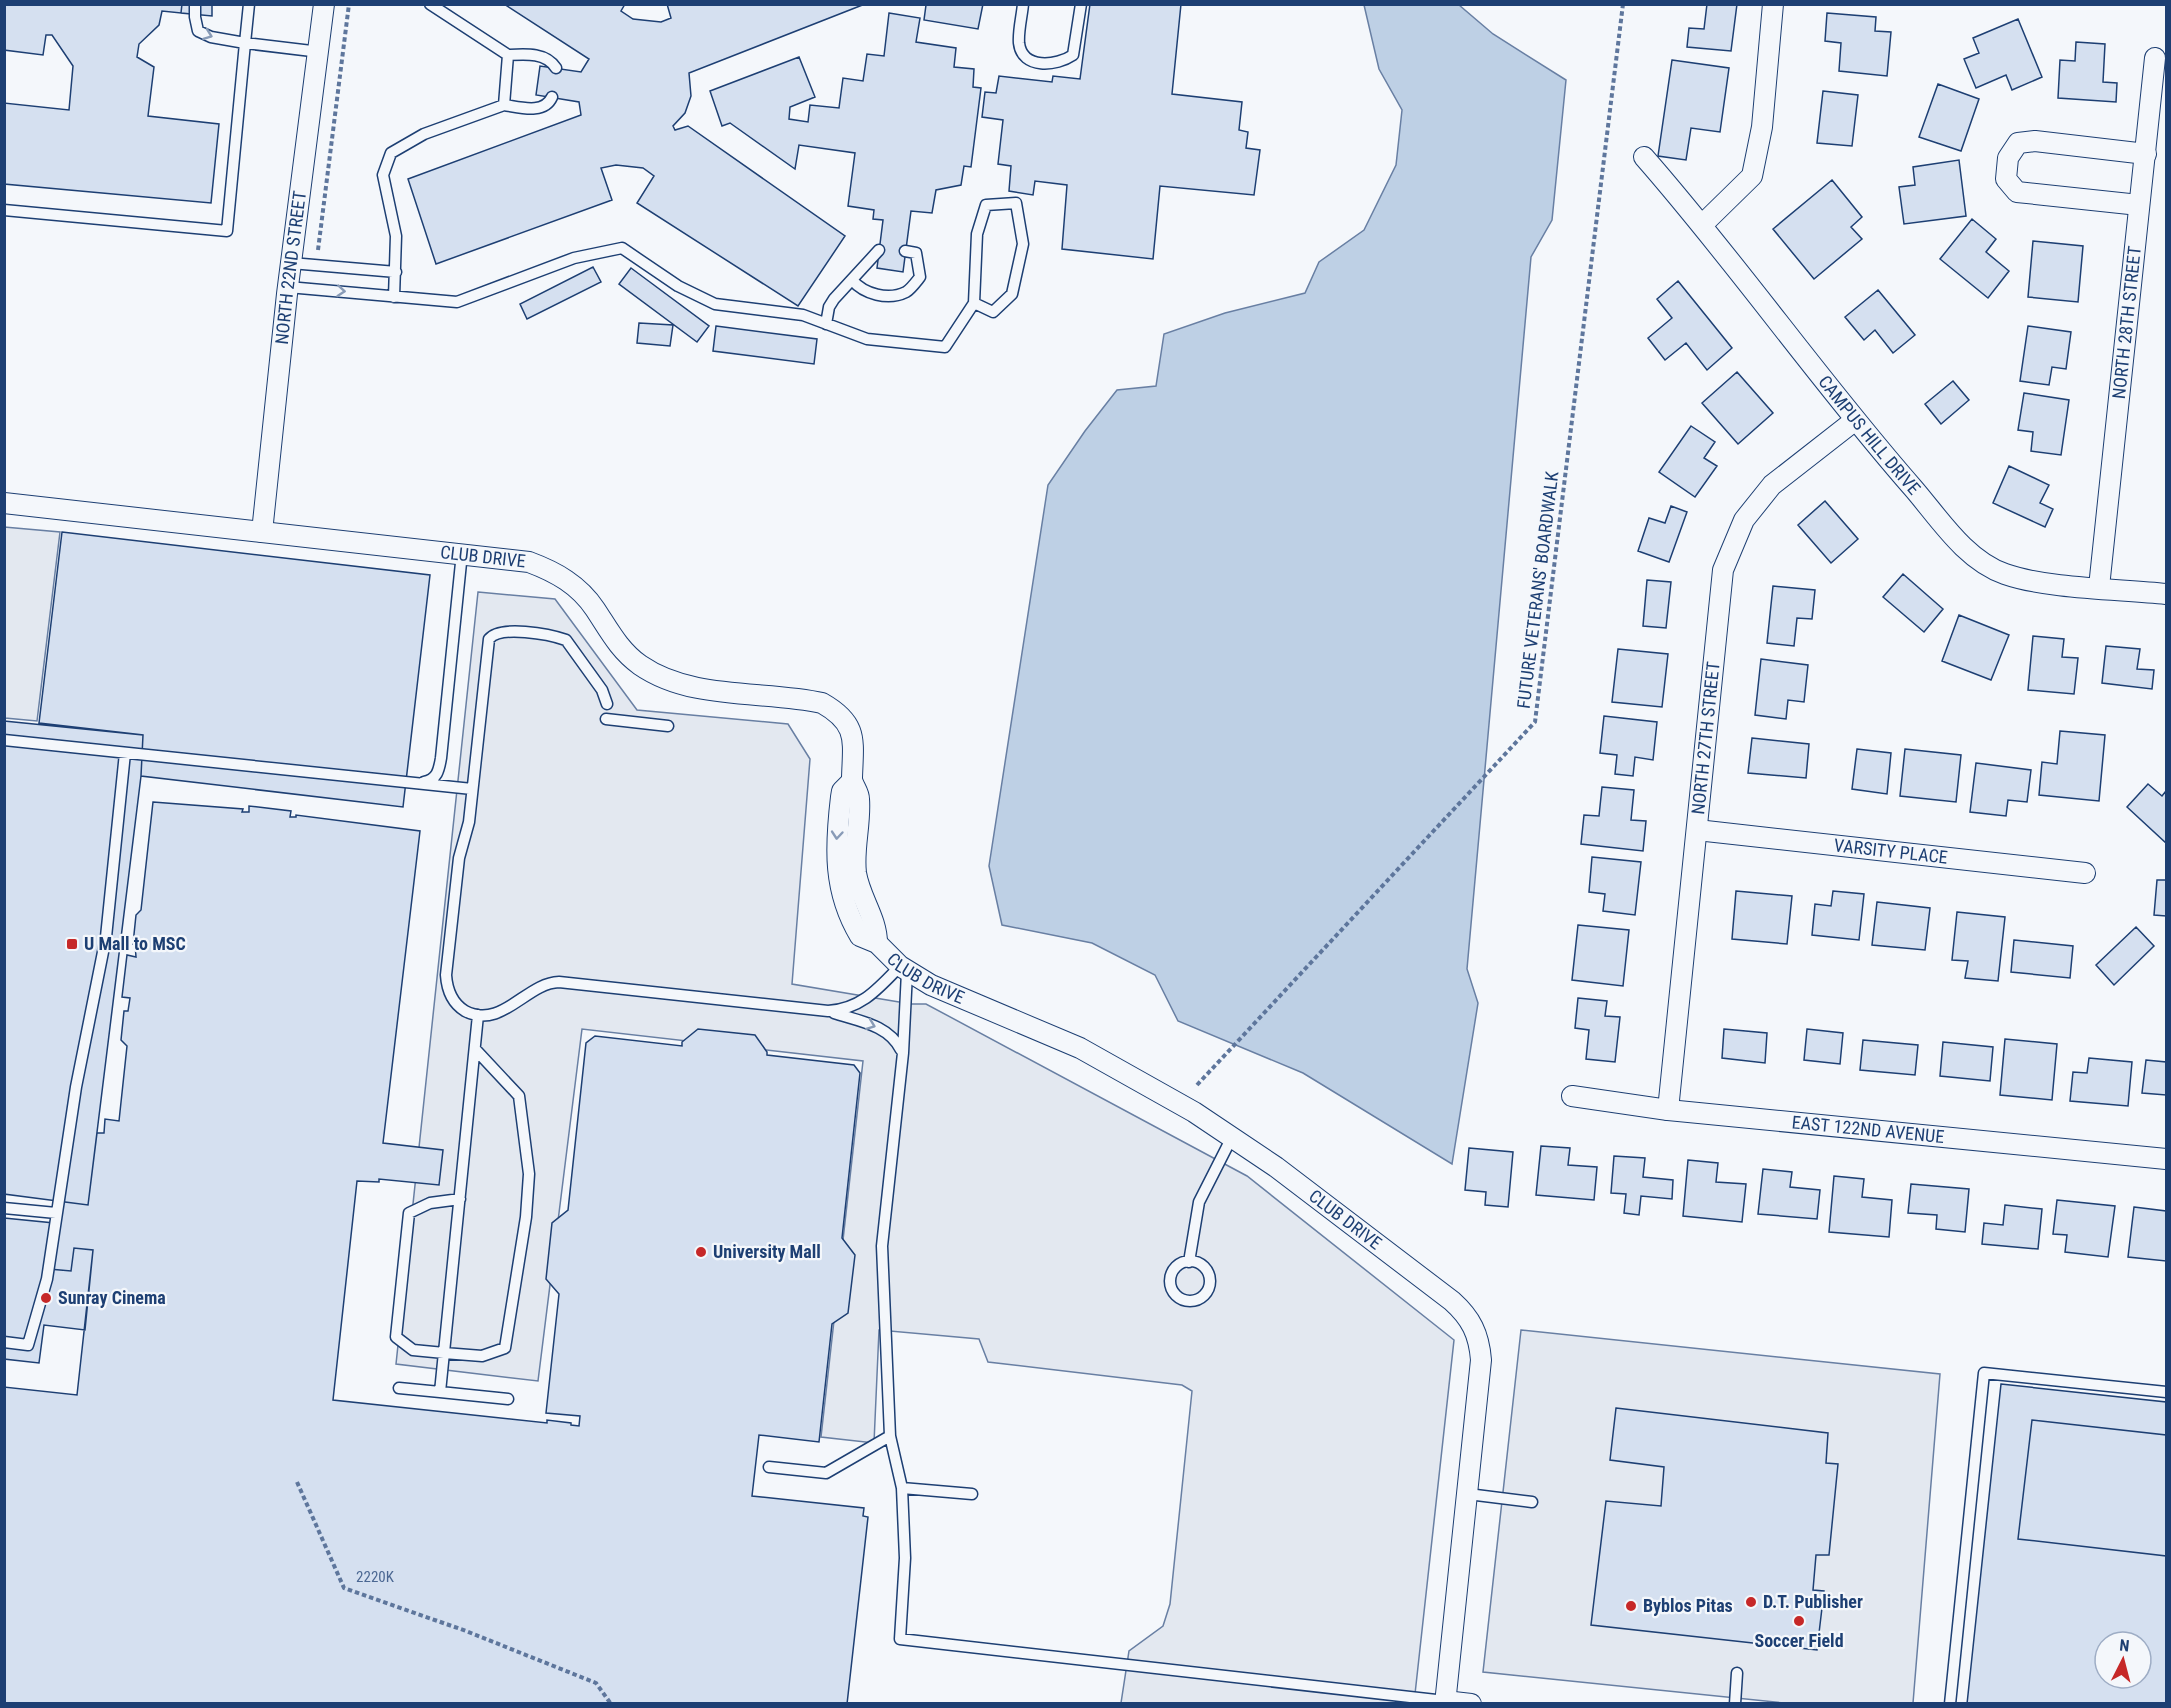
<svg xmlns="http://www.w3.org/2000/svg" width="2171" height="1708" font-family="'Roboto Condensed',sans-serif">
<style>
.parking{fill:#e3e8f0;stroke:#687fa3;stroke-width:1.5}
.water{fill:#bed0e5;stroke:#687fa3;stroke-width:1.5}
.building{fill:#d5e0f0;stroke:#1d3f73;stroke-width:1.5;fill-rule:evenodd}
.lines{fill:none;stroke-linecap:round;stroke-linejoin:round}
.lane-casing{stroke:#1d3f73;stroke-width:13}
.street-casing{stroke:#1d3f73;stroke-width:22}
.path{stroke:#5e769c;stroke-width:4;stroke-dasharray:4.5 3;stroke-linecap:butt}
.lane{stroke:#f4f7fb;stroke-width:10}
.street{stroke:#f4f7fb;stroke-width:20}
.oneway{stroke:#889bb7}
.poi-dot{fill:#c62828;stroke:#f4f7fb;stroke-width:2}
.labels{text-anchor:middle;stroke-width:4.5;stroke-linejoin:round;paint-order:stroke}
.number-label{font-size:15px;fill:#4b6792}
.street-label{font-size:18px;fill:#1d3f73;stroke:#f4f7fb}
.poi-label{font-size:18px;font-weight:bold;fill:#1d3f73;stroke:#f4f7fb;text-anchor:start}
</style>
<rect width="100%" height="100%" fill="#f4f7fb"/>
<path class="parking" d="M4 527 60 532 37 721 5 718Z
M478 592 555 599 637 710 788 724 810 759 792 984 911 1004H926L1247 1176 1454 1340 1414 1703H1121L1129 1651 1163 1626 1170 1604 1192 1391 1182 1385 988 1362 979 1339 879 1330 874 1443 821 1437 863 1061 582 1029 538 1381 396 1364Z
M1521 1330 1940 1374 1913 1703H1784L1483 1672Z"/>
<path class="water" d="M1364 5H1459L1493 34 1566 80 1552 220 1531 257 1467 969 1478 1003 1452 1164 1303 1073 1178 1021 1155 975 1092 943 1002 925 989 866 1048 485 1085 431 1117 390 1156 386 1164 334 1225 313 1305 293 1319 262 1364 230 1396 165 1402 110 1379 69Z"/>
<path class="building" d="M4 4H182L181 13 162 11 159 25 139 44 137 57 154 67 148 116 219 124 211 203 4 184V103L69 110 73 66 52 35H46L43 55 4 50Z
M182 4H212V16L181 13Z
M504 4H625L621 11 633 19 661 22 671 18 667 4H865L689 73 691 96 685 113 673 126 675 130 688 126 845 236 798 306 637 203 654 176 643 168 616 165 601 168 612 200 436 264 408 179 581 115 579 102 536 95 540 66 581 72 589 59Z
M922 4H983L978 29 924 20 926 5Z
M1090 4H1181L1172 94 1242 102 1239 130 1248 132 1246 148 1260 150 1254 195 1160 186 1153 259 1062 249 1067 185 1035 181 1033 195 1009 191 1011 166 998 164 1003 120 982 117 985 92 996 93 999 76 1052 82 1053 76 1080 79Z
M1707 4H1737L1731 51 1687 47 1689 28 1704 29Z
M889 13 920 18 916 42 956 48 954 67 974 69 973 87 981 88 971 167 964 166 961 185 936 190 932 213 911 211 903 272 877 268 883 220 873 219 874 210 848 206 855 153 799 145 795 169 730 123 722 126 710 91 799 57 815 97 790 107 789 119 808 122 810 105 839 108 843 78 863 81 867 54 884 56Z
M1827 13 1876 17 1875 31 1891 32 1887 76 1839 71 1841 43 1825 41Z
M2018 19 2042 77 2012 90 2006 75 1976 88 1964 59 1979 53 1973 38Z
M2076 42 2105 44 2103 82 2117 83 2116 102 2058 98 2060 60 2075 61Z
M1672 60 1729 68 1720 132 1691 128 1686 160 1658 156Z
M1938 84 1979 99 1961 151 1919 137Z
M1823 91 1858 95 1852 146 1817 143Z
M1959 160 1966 216 1904 224 1899 187 1915 185 1913 167Z
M1832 180 1862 217 1851 227 1862 239 1814 279 1773 229Z
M1972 219 1996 239 1986 252 2009 271 1988 298 1940 259Z
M2033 241 2083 246 2078 302 2028 297Z
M593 267 601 282 527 319 520 304Z
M631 268 709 326 697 342 619 284Z
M1678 281 1732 348 1707 370 1686 343 1665 360 1648 338 1672 318 1657 299Z
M1878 290 1915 335 1893 353 1875 330 1864 340 1845 317Z
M639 323 673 325 670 346 637 343Z
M716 326 817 339 814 364 713 351Z
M2028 326 2071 332 2066 369 2052 367 2049 385 2020 381Z
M1737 372 1773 413 1738 444 1702 403Z
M1953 381 1969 400 1941 424 1925 404Z
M2024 393 2069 400 2061 455 2031 451 2033 432 2018 430Z
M1691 426 1715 442 1704 458 1717 466 1695 497 1659 472Z
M2009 466 2049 485 2040 503 2053 509 2045 527 1993 503Z
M1825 501 1858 539 1831 563 1798 525Z
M1671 506 1687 512 1669 562 1638 551 1649 518 1665 523Z
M62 532 430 575 403 807 141 776 143 735 39 723Z
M1903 574 1943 609 1924 632 1883 597Z
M1647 580 1671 582 1666 628 1643 626Z
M1773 586 1815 590 1812 619 1797 618 1794 646 1767 643Z
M1959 615 2009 635 1991 680 1942 661Z
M2033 636 2064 639 2062 657 2078 658 2074 694 2028 690Z
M2106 646 2140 649 2137 669 2154 670 2152 689 2102 683Z
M1618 649 1668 654 1662 707 1612 702Z
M1761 659 1808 665 1804 702 1788 700 1786 719 1755 715Z
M1604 716 1657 722 1653 760 1635 757 1633 776 1615 774 1617 755 1600 753Z
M4 721 143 735 141 776 88 1205 4 1194Z
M2060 731 2105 735 2099 801 2039 795 2042 762 2057 764Z
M1752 738 1809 744 1806 778 1748 773Z
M1857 749 1891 753 1887 794 1852 789Z
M1905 749 1961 755 1956 802 1900 796Z
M1976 763 2031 770 2027 802 2008 800 2006 816 1970 812Z
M2148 784 2162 796 2166 791V843L2127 807Z
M1602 787 1634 790 1631 820 1646 821 1643 851 1581 844 1584 815 1599 816Z
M153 802 243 809 242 812H249V806L291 811 290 817H296V815L420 831 383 1143 443 1150 439 1185 379 1179V1182L357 1181 333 1400 547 1423V1420L571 1423V1425L579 1426 580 1416 546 1413 559 1294 546 1279 552 1223 568 1210 586 1043 595 1036 682 1046V1042L698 1029 755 1035 767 1052V1055L854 1065 860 1073 842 1238 855 1255 848 1313 832 1324 819 1442 759 1435 752 1496 864 1508 863 1516 868 1517 847 1704H4V1387L77 1395 93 1250 74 1248 71 1271 49 1269 57 1201 88 1205 97 1133H104L105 1119 119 1121 127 1046 121 1040 124 1011H128L130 998 122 997 127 955 136 957 135 944H133L136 915 141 910Z
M1592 857 1641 862 1635 915 1603 911 1605 894 1589 892Z
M2157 880H2166V916L2154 915Z
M1736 891 1792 896 1787 944 1732 939Z
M1833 891 1864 894 1859 940 1812 935 1815 904 1831 906Z
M1877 902 1930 908 1925 950 1872 945Z
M1957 912 2005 917 1998 981 1965 978 1968 961 1952 960Z
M1578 925 1629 930 1623 986 1572 980Z
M2136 927 2154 946 2114 985 2096 965Z
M2014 940 2073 946 2070 978 2011 972Z
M1578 998 1607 1001 1605 1016 1620 1017 1615 1062 1586 1059 1589 1030 1575 1028Z
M1724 1029 1767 1033 1765 1063 1722 1058Z
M1807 1029 1843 1033 1840 1064 1804 1060Z
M2005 1039 2057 1044 2052 1100 2000 1095Z
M1863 1040 1918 1045 1915 1075 1860 1070Z
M1943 1042 1993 1047 1990 1081 1940 1076Z
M2089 1058 2132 1062 2128 1106 2070 1101 2073 1072 2087 1073Z
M2146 1060 2166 1062V1095L2142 1093Z
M1541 1146 1570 1148 1568 1165 1597 1167 1594 1200 1536 1195Z
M1469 1148 1513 1152 1508 1207 1485 1205 1486 1192 1465 1190Z
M1614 1156 1645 1158 1643 1177 1673 1180 1672 1199 1641 1196 1639 1215 1624 1213 1626 1194 1611 1193Z
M1688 1160 1718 1163 1716 1182 1746 1184 1742 1222 1683 1216Z
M1763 1169 1792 1172 1790 1187 1820 1190 1817 1219 1758 1214Z
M1834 1176 1864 1179 1862 1197 1892 1200 1889 1237 1829 1232Z
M1911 1184 1969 1189 1965 1232 1936 1229 1937 1215 1908 1213Z
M2057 1200 2115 1206 2108 1257 2065 1252 2067 1235 2053 1234Z
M2005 1205 2042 1209 2038 1249 1982 1244 1984 1223 2003 1225Z
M2134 1207 2166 1211V1261L2128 1257Z
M4 1218 54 1223 49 1269 71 1271 74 1248 93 1250 85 1330 44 1325 39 1363 4 1359Z
M2001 1384 2166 1402V1435L2032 1420 2018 1539 2166 1556V1704H1967ZM2105 1642H2141V1678H2105Z
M1616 1408 1828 1433 1826 1463 1838 1464 1829 1555H1816L1813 1590 1824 1591 1817 1650 1591 1625 1606 1501 1661 1506 1664 1467 1610 1460Z
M2032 1420 2166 1435V1556L2018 1539Z"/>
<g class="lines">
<defs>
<path id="lane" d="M249 4 245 43 320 52
M1023 4C1022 16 1018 31 1019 43 1022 70 1057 66 1073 55L1081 4
M508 55C525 54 546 52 556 68
M504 105C519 107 544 115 552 97
M4 210 227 231 245 43 211 37 198 31 195 17V4
M291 263 396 272
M852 280C864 294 888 301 906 292 911 289 916 282 920 277L916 253 905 251
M288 287 457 302 574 258 622 248 678 286 715 304 803 315 867 339 945 347 974 303 977 234 986 205 1016 203 1023 244 1012 294 993 312 974 303
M394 297 396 236 383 175 391 153 424 134 504 105 508 55 430 4
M826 324 829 307 834 299 879 250
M607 704 602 690 566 640C549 634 500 625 489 639L469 822 459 858 446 975C447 990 452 1003 465 1011 502 1030 526 983 559 982L828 1011C861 1009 878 989 900 966
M606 719 668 726
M4 740 472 789
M424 782C437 780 439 770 441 758L462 553
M834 1013C859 1021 889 1025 901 1050
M478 1015 440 1392 508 1399
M460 1199 430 1203 409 1213 396 1337 413 1350 444 1353 482 1356 505 1348 526 1217 529 1174 519 1096 475 1049
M4 1208 56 1213
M1170 1281a20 20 0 1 1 40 0a20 20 0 1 1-40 0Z
M1189 1262 1199 1202 1232 1137
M4 1342 28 1345 47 1279 76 1087 106 937 125 753
M399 1388 440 1392
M890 1436 902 1488 905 1558 900 1639 1445 1701
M769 1467 826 1473 890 1436 882 1246 903 1053 907 972
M902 1488 972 1494
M1468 1494 1532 1502
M1735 1704 1737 1673
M1950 1704 1984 1373 2166 1392"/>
<g id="street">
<path id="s1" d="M1644 157C1738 264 1819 381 1913 488 1939 518 1965 560 2005 574 2048 589 2119 589 2166 594"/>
<path d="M2139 205 2017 192 2006 179 2008 158 2018 143 2035 141 2146 154"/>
<path d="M1703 224 1752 176 1762 127 1773 4"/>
<path id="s2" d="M4 503 529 562C556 572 579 585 595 609 609 630 619 650 640 665 692 701 764 690 822 703 859 724 853 741 852 778 852 785 859 791 859 799 861 824 853 848 856 873 860 898 877 918 877 943"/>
<path id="s3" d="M262 532 287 294 324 4"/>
<path id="s4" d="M2099 587 2155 58"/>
<path id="s5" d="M852 781 842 791 841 797C835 848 833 891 860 936L877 943 900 966 931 985 1080 1048 1194 1112 1276 1167 1452 1301C1471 1318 1479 1334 1481 1360L1445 1704"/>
<path id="s6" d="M1697 830 2085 873"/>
<path id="s7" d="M1572 1096 1668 1110 2166 1159"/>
<path id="s8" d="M1668 1110 1723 570 1744 520 1772 485 1854 421"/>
<path d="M1445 1701 1471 1704"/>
</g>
</defs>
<use href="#lane" class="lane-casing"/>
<use href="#street" class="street-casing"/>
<path class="path" d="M318 250 349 4
M1197 1085 1535 722 1623 4
M297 1482 344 1588 466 1631 596 1683 611 1704"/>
<use href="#lane" class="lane"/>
<use href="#street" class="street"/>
</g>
<defs><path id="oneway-chevron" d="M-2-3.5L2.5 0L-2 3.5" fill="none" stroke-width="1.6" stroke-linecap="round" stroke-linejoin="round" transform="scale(1.5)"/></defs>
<g class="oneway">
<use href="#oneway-chevron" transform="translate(208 35) rotate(20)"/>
<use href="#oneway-chevron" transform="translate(341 291) rotate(5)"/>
<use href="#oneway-chevron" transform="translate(837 835) rotate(95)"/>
<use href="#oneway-chevron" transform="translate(871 1025) rotate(21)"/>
</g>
<g class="poi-dot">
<rect x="66" y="938" width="12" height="12" rx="3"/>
<circle cx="701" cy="1252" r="6"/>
<circle cx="46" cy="1298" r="6"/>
<circle cx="1751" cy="1602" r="6"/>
<circle cx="1631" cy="1606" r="6"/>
<circle cx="1799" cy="1621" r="6"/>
</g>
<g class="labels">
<g class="number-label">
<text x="375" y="1582">2220K</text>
</g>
<g class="street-label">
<text dy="6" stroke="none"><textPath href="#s3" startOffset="266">NORTH 22ND STREET</textPath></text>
<text dy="6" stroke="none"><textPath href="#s4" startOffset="266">NORTH 28TH STREET</textPath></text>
<text dy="6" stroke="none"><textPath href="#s1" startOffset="358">CAMPUS HILL DRIVE</textPath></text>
<text dy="6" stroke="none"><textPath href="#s2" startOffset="482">CLUB DRIVE</textPath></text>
<text transform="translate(1538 590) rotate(-83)" y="6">FUTURE VETERANS' BOARDWALK</text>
<text dy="6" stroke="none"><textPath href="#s8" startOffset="374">NORTH 27TH STREET</textPath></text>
<text dy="6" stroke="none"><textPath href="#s6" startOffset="195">VARSITY PLACE</textPath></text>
<text dy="6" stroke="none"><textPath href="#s5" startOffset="243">CLUB DRIVE</textPath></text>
<text dy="6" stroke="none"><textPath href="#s7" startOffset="298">EAST 122ND AVENUE</textPath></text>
<text dy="6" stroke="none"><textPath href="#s5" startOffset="729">CLUB DRIVE</textPath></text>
</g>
<g class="poi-label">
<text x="84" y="950">U Mall to MSC</text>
<text x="713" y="1258">University Mall</text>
<text x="58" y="1304">Sunray Cinema</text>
<text x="1763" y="1608">D.T. Publisher</text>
<text x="1643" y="1612">Byblos Pitas</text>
<text x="1799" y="1647" text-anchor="middle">Soccer Field</text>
</g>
</g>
<rect width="2171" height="1708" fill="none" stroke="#1d3f73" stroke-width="12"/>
<g transform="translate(2123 1660) rotate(6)"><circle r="28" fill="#f4f7fb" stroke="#9eadc5" stroke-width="1.5"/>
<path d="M0-4.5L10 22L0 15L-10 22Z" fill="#c62828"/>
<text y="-9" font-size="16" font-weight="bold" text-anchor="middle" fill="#1d3f73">N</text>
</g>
</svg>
